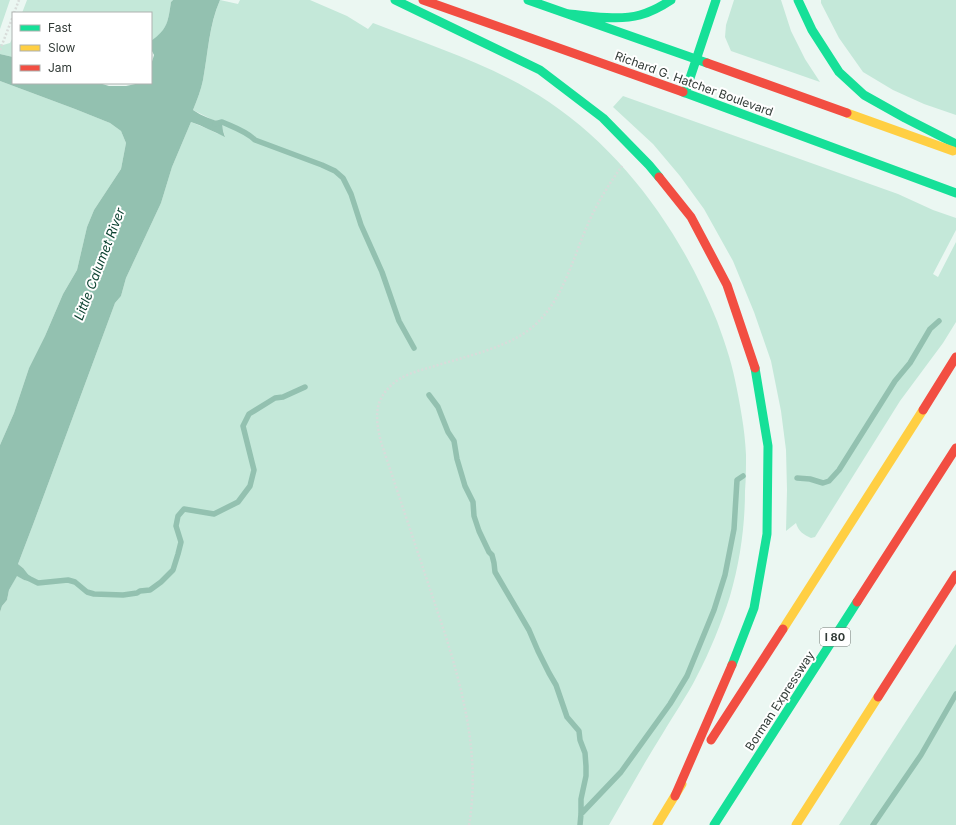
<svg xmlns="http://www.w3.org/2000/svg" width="956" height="825" font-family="Inter,sans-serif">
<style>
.green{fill:#c4e8d9}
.water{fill:#93c1b0}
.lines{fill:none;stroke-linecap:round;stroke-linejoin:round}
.stream{stroke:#93c1b0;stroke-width:5.5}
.path{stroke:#d8dcda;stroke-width:2.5;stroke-dasharray:2 2;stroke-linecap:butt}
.fast{stroke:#16e098;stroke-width:9}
.slow{stroke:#ffcf43;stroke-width:9}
.jam{stroke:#f24e42;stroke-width:9}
.labels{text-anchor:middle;stroke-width:4;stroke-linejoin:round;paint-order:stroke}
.shield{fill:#fff;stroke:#707673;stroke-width:1}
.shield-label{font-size:11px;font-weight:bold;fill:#323b37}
.street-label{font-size:12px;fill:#323b37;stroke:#fff}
.water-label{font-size:13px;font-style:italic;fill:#0c4231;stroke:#fff}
</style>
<rect width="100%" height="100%" fill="#ebf7f2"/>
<path class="green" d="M0 0H10L0 29Z
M27 0H173L171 2C168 21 168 29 152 41L151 45V13H22Z
M220 0 238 4 240 0H310L347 16 368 29 373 23C432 46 496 66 549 102 626 154 683 236 717 321 724 340 731 360 735 380 740 404 745 430 746 455 746 467 746 479 745 491 745 526 740 562 730 596 721 624 710 651 697 676 687 696 674 714 663 733 644 763 627 794 609 825H0V612L2 606 7 600 9 590 17 575 24 580 23 568 18 564 34 522 115 303 121 296 126 278 161 203 172 167 191 122 208 129 216 133 225 136 223 131 222 122 213 120 193 110C197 100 201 90 203 80 208 53 209 26 220 0Z
M734 0H781L791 31 805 59 820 82 731 51 725 37 726 25Z
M821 0H956V115L924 104 893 90 863 72 839 38 821 3Z
M13 37V57L0 54V44L3 45 10 43Z
M0 81 75 109 110 123 121 131 126 143 121 169 94 210 87 227 77 270 63 294 45 336 29 368 14 413 0 445Z
M623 96 898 194 933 210 956 218V230L933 274 938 277 956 242V322L943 343 900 401 815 537 811 538C804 535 798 531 796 523L786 531 787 490 786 450 781 411 771 361 754 312 733 261 704 209 680 176 653 144 613 107Z
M956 644V825H839Z"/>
<path class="water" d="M173 0H220C209 25 208 53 203 80 201 90 197 100 193 110 202 116 212 120 222 122L223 131 225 137C214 132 203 126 191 122L172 167 161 203 126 278 121 296 115 303 34 522 18 564 23 568 30 577 29 581 24 580 17 576 9 590 7 600 2 606 0 612V445L14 413 29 368 45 336 63 294 77 270 87 227 94 210 121 169 126 143 121 131 110 123 75 109 0 81V54L13 57V83H99L109 86H126L140 83H151V65L154 55 151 49V41C168 29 168 21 171 2Z"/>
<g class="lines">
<path class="stream" d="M215 124 222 122C233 127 246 131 255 140L322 165 335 171 343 178 351 194 361 225 382 272 399 321 414 348
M429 395 438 407 448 432 454 441 457 459 465 486 473 502 474 516 479 531 489 552 492 555 494 563 495 572 529 630 538 651 549 673 556 685 567 717 579 731 580 740 585 753 586 766V776L581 799V814L580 825
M797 478 810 479 823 483 829 481 839 470 895 381 910 363 930 329 939 321
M23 575 30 579 38 583 68 580 75 582 87 592 94 594 123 595 137 593 140 591 150 590 161 582 173 570 178 554 181 542 176 526 178 516 184 509 214 514 238 502 250 486 254 470 243 426 249 414 275 398 283 397 305 387
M581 814 621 772 670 704 687 676 714 610 725 575 734 529 737 480 743 476
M873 825 921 755 956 694"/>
<path class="path" d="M14 13 19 0
M0 50 13 16
M469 825C480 761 465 698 446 637L381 442C378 430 375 416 379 403 383 392 393 382 403 377 413 372 424 369 435 366 464 357 497 350 523 334 561 310 571 262 588 224 597 203 609 184 622 166"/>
<path class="fast" d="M395 0 540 70 603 118 649 165 659 177
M528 0 707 63
M798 0 812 30 839 72 864 95 905 118 956 144
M569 14C592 16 618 21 640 15 651 12 662 6 671 0
M683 92 956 193
M685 93 716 0
M732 665 754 608 767 534 768 446 755 368
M714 825 857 602"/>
<path class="slow" d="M847 113 953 151
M783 629 923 410
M657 825 682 784
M796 825 878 697"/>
<path class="jam" d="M423 0 683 92
M707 63 847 113
M659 177 691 217 727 285 755 368
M923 410 956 357
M857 602 956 448
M878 697 956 575
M711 740 783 629
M675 796 732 665"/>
</g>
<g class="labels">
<rect class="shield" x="820" y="628" width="30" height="18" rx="3"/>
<g class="shield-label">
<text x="835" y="641">I 80</text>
</g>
<g class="street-label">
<text transform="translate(694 84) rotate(20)" y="4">Richard G. Hatcher Boulevard</text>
<text transform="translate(780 701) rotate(-57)" y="4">Borman Expressway</text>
</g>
<g class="water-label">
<text transform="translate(99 264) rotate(-69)" y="5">Little Calumet River</text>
</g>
</g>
<rect x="12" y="12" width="140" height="72" fill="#ffffff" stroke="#adb1af"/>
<rect x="20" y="25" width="20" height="6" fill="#16e098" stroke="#adb1af"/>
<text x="48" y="32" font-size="12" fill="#323b37">Fast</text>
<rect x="20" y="45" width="20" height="6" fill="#ffcf43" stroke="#adb1af"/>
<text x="48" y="52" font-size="12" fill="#323b37">Slow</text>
<rect x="20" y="65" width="20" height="6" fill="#f24e42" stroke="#adb1af"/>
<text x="48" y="72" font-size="12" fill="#323b37">Jam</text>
</svg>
